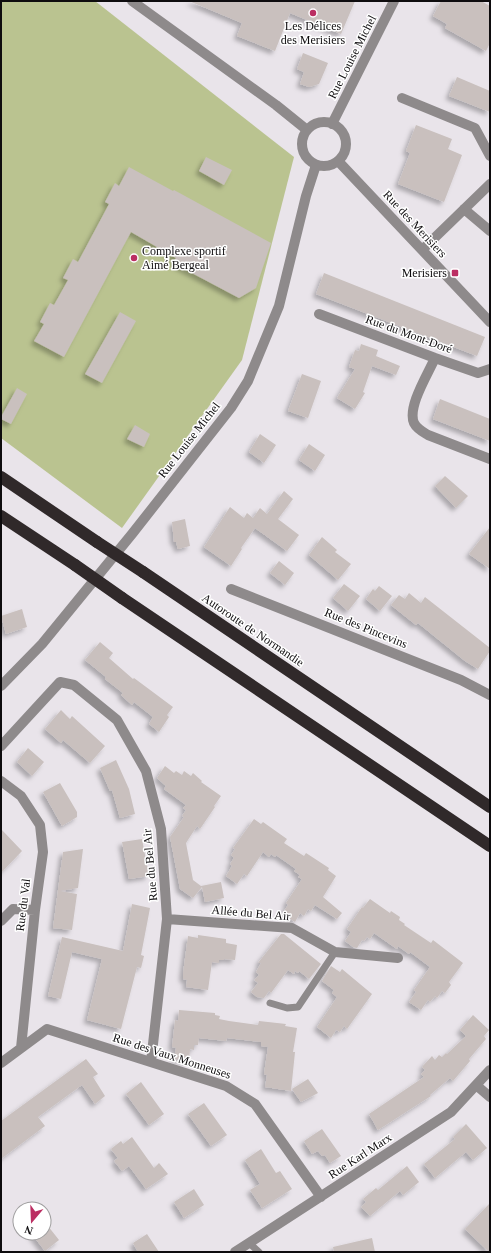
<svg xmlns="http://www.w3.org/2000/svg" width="491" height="1253" font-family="Georgia,serif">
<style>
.green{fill:#bac390}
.building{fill:#c9c0be;filter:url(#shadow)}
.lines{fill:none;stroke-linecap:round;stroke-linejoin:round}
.lane{stroke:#8e8a8b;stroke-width:7}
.street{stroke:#8e8a8b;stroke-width:10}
.highway{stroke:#30292a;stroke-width:12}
.highway-bridge{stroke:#30292a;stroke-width:12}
.poi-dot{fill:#bb2e62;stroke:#fff;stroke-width:1.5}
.labels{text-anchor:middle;stroke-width:3;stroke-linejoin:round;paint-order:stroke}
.poi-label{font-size:12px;fill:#0e0c0e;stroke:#fff}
.street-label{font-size:12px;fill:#0e0c0e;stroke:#fff}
</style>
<defs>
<filter id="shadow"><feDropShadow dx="-3.5" dy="3.5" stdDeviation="2" flood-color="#0004"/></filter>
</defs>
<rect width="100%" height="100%" fill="#e9e4ea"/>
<path class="green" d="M1 1H95L294 157 242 360 122 528 1 438Z"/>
<path class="building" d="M189 1H355L341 34 290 13 275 51 237 36 242 23Z
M441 1H481L490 6V43L486 51 445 28 447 24 433 16Z
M303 53 328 63 319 84 309 87 300 84 304 72 297 69Z
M457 77 490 91V112L449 96Z
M416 125 452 139 448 149 462 155 444 202 398 184 410 153 406 151Z
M206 157 232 170 224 185 199 171Z
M129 167 173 191 174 190 271 243 256 288 239 298 173 263 176 258 131 232 64 357 34 341 44 324 40 322 50 303 54 305 68 280 63 278 73 259 78 262 109 204 105 202 115 183 119 186Z
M324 273 485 337 477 356 316 294Z
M120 312 136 321 102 383 85 374Z
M361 344 378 350 376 356 400 366 396 375 372 366 363 392 365 393 355 409 337 398 355 369 349 367 355 350 359 351Z
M302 374 321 381 308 418 288 411Z
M17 388 27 394 11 424 1 419V417Z
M440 399 490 419V441L433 419Z
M135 425 150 434 144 447 127 439Z
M260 434 276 445 264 463 249 452Z
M309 444 325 455 315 471 299 460Z
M445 476 468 496 456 508 435 486Z
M284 491 293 499 278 519 299 535 287 551 255 528 241 548 242 549 231 566 204 547 230 507 244 518 247 513 253 518 260 508 267 514Z
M185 519 190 546 178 549 176 542H174L172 522Z
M490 527V569L469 554Z
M322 537 337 550 335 552 351 564 338 580 309 555Z
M279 561 294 573 285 585 270 573Z
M344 584 360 596 348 611 333 598Z
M379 586 392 596 380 611 366 599 373 589 375 591Z
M409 593 421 603 425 597 490 648V651L478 669 465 661 418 623 416 625 391 605 399 595 405 599Z
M22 609 27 627 6 634 1 616Z
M100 642 113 653 109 658 133 679 134 678 173 707 167 715 169 717 159 732 149 724 153 717 134 702 132 705 121 695 123 693 105 679 106 677 85 660Z
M61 710 70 719 72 716 105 746 90 763 63 740 61 743 45 729Z
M28 748 44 762 32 776 17 762Z
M116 760 129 789 135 814 120 818 112 790 110 791 100 768Z
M165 766 174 773 176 771 182 775 184 771 191 776 193 773 202 781 201 782 221 796 214 806 215 807 200 829 197 826 186 843 193 880 201 886 221 882 224 898 205 902 202 887 193 898 180 889 170 837 184 817 182 816 186 810 183 808 186 805 164 789 166 786 157 778Z
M60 783 77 812V817L62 826 43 792Z
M254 819 261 824 263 822 287 839 284 843 304 856 306 853 329 868 328 870 336 876 323 897 342 913 337 919 315 905 311 911 308 909 304 916 300 913 295 922 282 914 288 905 286 903 302 879 298 877 300 875 294 871 296 869 276 855 275 857 271 854 269 857 263 852 247 876 244 874 237 884 226 876 232 866 230 864 234 858 231 855 235 849 233 848Z
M1 829 22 851 1 873Z
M142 839 149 876 129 879 122 842Z
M83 849 78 888 60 891 77 894 72 930 53 928 63 852Z
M370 899 390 913 391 911 400 917 399 920 405 924 404 925 431 943 433 940 463 963 449 982 451 985 445 993 442 991 437 998 435 996 430 1002 428 1000 421 1010 409 1002 416 992 414 990 430 967 410 952 409 954 398 946 397 949 374 933 370 939 367 937 364 941 362 940 357 948 353 947 345 941 351 932 347 929 362 907 363 908Z
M132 904 150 908 141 955 144 956 141 968 137 967 121 1029 87 1020 102 959 72 952 61 999 48 996 62 937 123 951Z
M281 934H284L321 964 309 979 299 971 298 973 295 971 294 974 288 970 271 993 269 991 264 998 257 997 251 992 258 983 254 980 259 975 256 972 261 963H258Z
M198 935 226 939V943L237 945 235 960 224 959V960H219V963L212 962 208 990 186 987 187 980 183 979V973L188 936 198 938Z
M331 966 340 972 342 969 372 994 347 1029 344 1026 340 1032 336 1030 331 1038 317 1027 337 997 332 993 334 990 322 981Z
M179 1010 215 1013V1015L220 1016 219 1019 229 1021 258 1025 259 1021 286 1024 285 1026 297 1028 293 1052H295L291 1091 265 1087 267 1075 264 1074 268 1047 261 1046V1042L227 1038 226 1041 199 1038 198 1045H194V1050L190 1049 189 1061 174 1059 176 1048 172 1047 175 1020 178 1021Z
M473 1015 489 1030 484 1036 486 1039 469 1059 470 1061 453 1081 450 1078 430 1095 431 1096 378 1130 369 1114 424 1077 421 1074 425 1070 422 1067 432 1056 435 1060 439 1055 442 1057 446 1053 447 1054 466 1036 460 1030Z
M86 1059 98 1074 93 1077 105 1096 95 1104 82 1085 38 1117 45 1126 1 1159V1121Z
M308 1079 318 1093 301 1102 292 1089Z
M141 1082 164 1114 149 1125 126 1094Z
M204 1103 227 1135 211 1146 188 1114Z
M466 1124 487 1148 473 1160 466 1152 435 1178 424 1164 455 1139 453 1137Z
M322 1129 341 1156 330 1163 325 1155 322 1156 318 1151 312 1154 304 1141Z
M132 1137 154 1168 159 1163 168 1174 146 1189 129 1166 122 1171 114 1161 118 1158 111 1149 121 1141 123 1144Z
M261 1149 276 1173 280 1171 292 1189 262 1208 250 1190 260 1184 245 1160Z
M407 1166 419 1182 403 1195 400 1191 370 1216 361 1207 366 1202 363 1199 376 1188 378 1190Z
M194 1189 204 1205 184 1218 174 1202Z
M490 1203V1252H489L465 1229Z
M44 1221 59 1240 45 1251 31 1233H44Z
M147 1234 159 1252H138L133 1243Z
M372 1238 375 1252H334L333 1247Z"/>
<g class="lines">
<path class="lane" d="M270 1003 287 1008 298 1007 335 952
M249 1243 259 1252"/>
<path class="street" d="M132 1 276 105 307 130
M402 98 475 128 490 156
M302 144a22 22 0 1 1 44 0a22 22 0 1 1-44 0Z
M332 124 394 1
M338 161 490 322
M464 209 490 231
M422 250 490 184
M319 314 435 358 478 373 490 369
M435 358C428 374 407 407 414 423 417 429 423 432 428 435L490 459
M231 589 461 680 490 695
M1 686 42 644 132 534 231 408 248 381 279 306 306 196 316 165
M1 746 60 682 74 685 117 720 146 771 161 829 167 919 151 1062
M1 781 21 796 40 825 43 852 35 910 21 1048
M167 919 292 928 335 952 398 958
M1 921 13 909 35 910
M1 1063 47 1029 226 1086 255 1104 321 1197
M476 1085 490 1097
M235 1252 451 1112 490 1070"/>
<path class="highway" d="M1 477 97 542
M1 516 75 565
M143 572 490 807
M122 598 490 846"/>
<path class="highway-bridge" d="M97 542 143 572
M75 565 122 598"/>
</g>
<g class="poi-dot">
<circle cx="313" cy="13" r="4"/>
<circle cx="134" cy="258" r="4"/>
<rect x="451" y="269" width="8" height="8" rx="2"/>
</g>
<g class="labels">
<g class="poi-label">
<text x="313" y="30">Les Délices<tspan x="313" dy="14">des Merisiers</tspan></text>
<text x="142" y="255" text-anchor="start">Complexe sportif<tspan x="142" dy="14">Aimé Bergeal</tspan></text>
<text x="447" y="277" text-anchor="end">Merisiers</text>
</g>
<g class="street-label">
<text transform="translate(352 57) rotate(-63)" y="4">Rue Louise Michel</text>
<text transform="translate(415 224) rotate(47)" y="4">Rue des Merisiers</text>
<text transform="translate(409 334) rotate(20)" y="4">Rue du Mont-Doré</text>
<text transform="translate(189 440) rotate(-52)" y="4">Rue Louise Michel</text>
<text transform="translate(366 628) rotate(22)" y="4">Rue des Pincevins</text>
<text transform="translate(253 630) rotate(34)" y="4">Autoroute de Normandie</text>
<text transform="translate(150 865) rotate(-95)" y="4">Rue du Bel Air</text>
<text transform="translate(23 905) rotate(-83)" y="4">Rue du Val</text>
<text transform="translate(251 913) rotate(5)" y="4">Allée du Bel Air</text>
<text transform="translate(172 1056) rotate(18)" y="4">Rue des Vaux Monneuses</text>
<text transform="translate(360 1156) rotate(-33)" y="4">Rue Karl Marx</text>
</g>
</g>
<rect width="491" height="1253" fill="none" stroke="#0e0c0e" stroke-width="4"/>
<g transform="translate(32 1221) rotate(199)"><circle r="19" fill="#ffffff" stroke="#9f9e9f"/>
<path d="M0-3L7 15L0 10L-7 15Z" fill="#bb2e62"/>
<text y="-6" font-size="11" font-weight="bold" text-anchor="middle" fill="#0e0c0e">N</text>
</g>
</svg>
